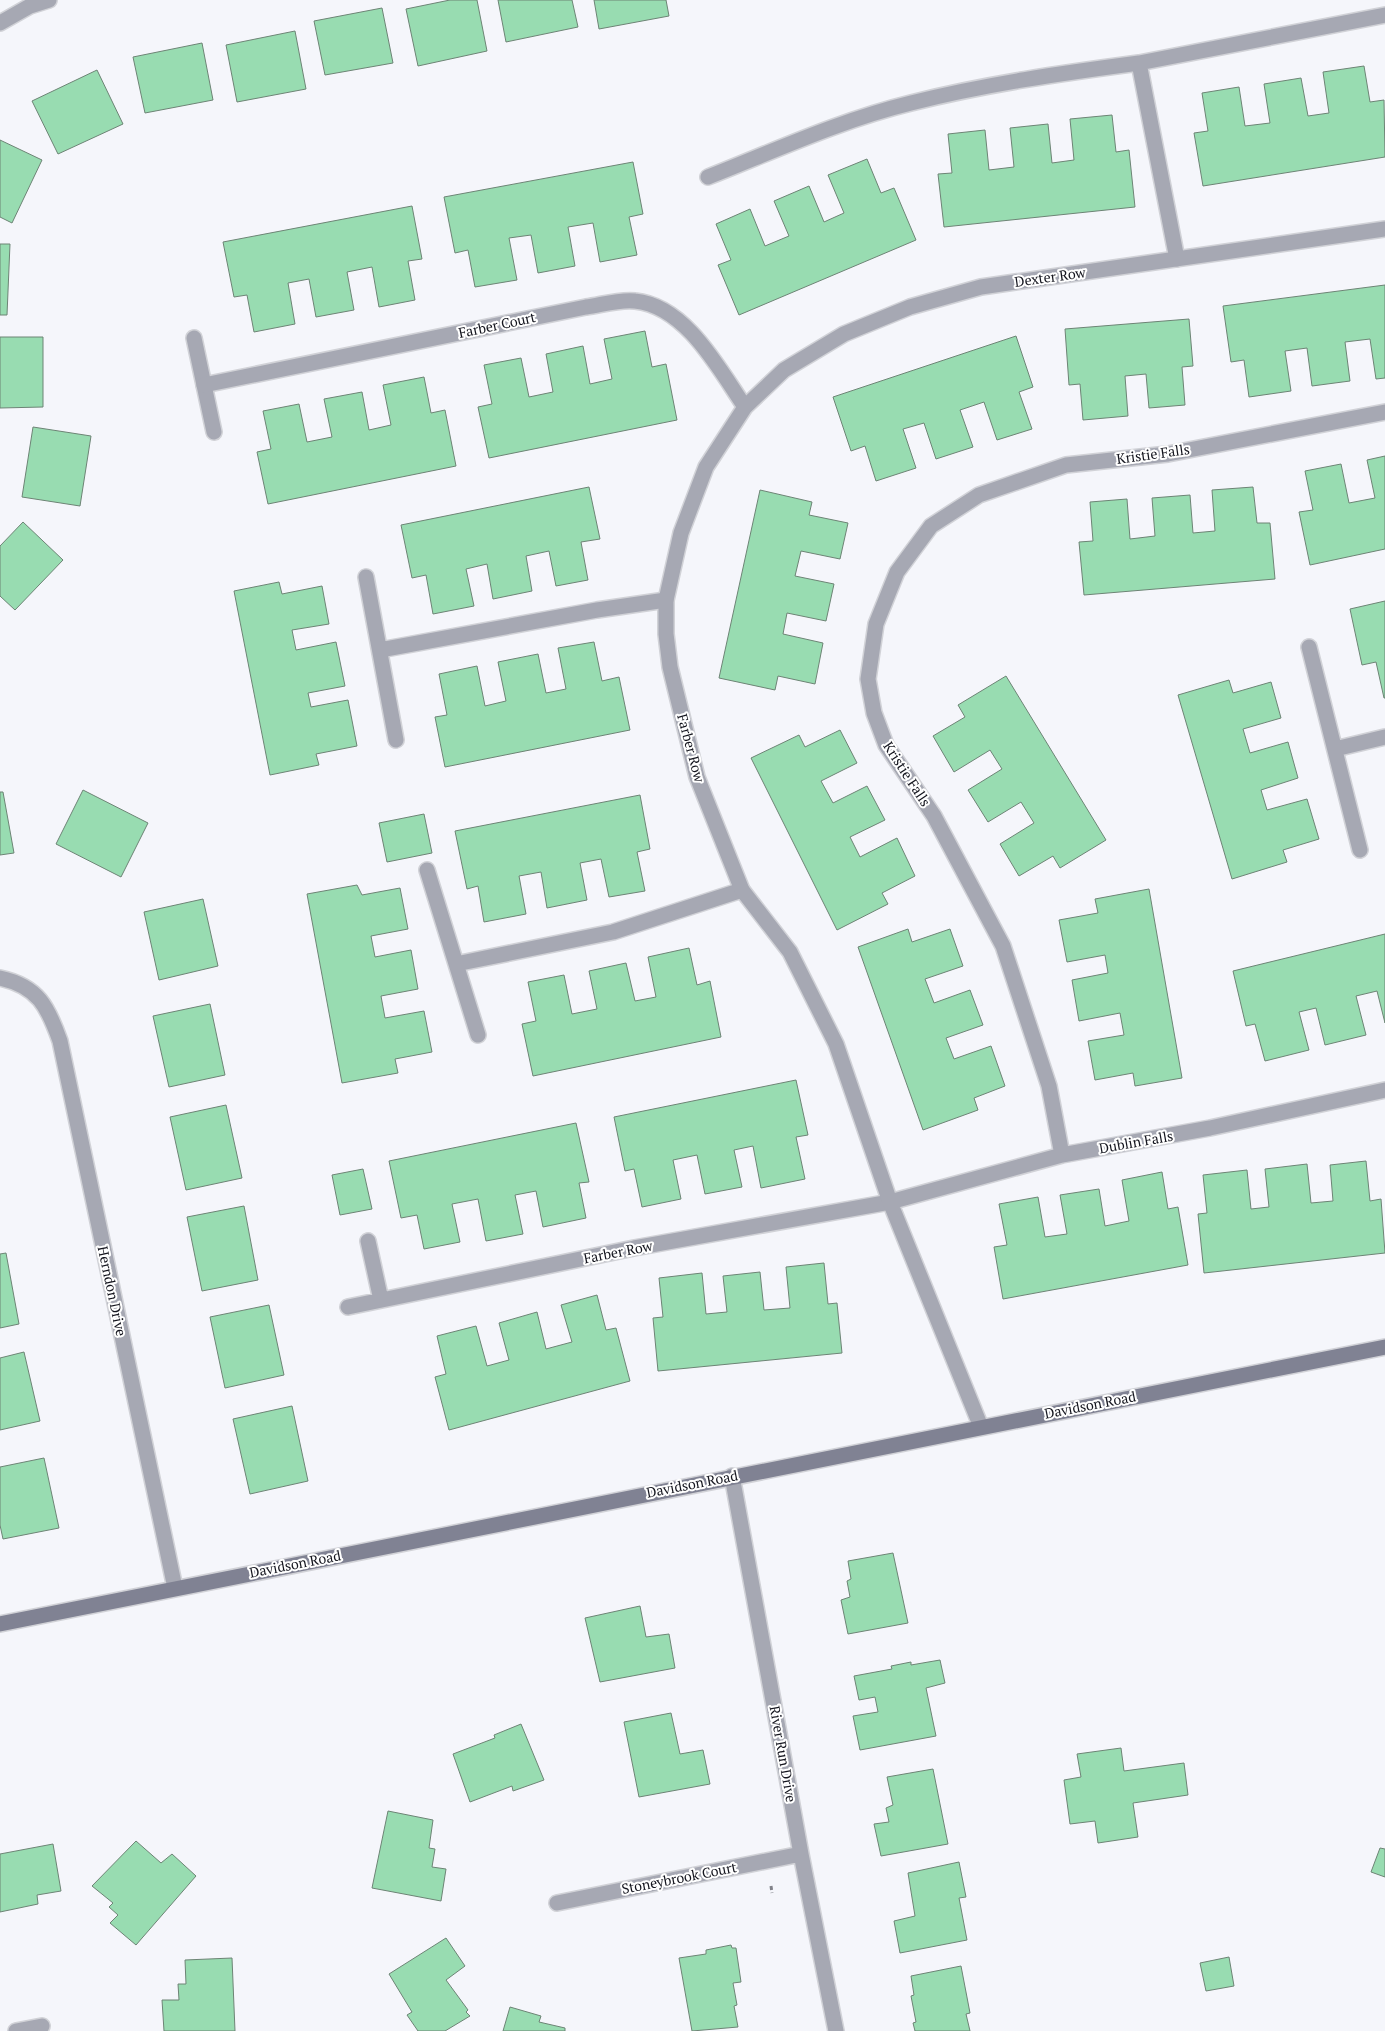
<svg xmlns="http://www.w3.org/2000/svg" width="1385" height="2031" font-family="'PT Serif',serif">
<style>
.building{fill:#98dcb1;stroke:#6d8475}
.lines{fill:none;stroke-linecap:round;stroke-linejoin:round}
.lane-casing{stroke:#d1d2d7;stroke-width:18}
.street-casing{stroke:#d1d2d7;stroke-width:18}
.secondary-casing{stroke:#d1d2d7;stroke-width:18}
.path{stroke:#818289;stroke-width:3;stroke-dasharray:4 2.5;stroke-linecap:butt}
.lane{stroke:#a6a8b3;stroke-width:15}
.street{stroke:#a6a8b3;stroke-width:15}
.secondary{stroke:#808293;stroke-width:15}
.labels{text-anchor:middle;stroke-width:4;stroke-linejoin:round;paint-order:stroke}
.street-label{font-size:14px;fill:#13141d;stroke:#fff}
</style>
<rect width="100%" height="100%" fill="#f5f6fb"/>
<path class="building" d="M450 0H477L487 51 418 66 406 9Z
M498 0H572L578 27 506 42Z
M594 0H666L669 16 599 29Z
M382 8 393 63 325 75 314 21Z
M295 31 306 89 237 102 226 45Z
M202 43 213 100 145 113 133 57Z
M1364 66 1370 102 1384 100 1385 157 1203 186 1194 133 1208 131 1202 93 1239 87 1245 126 1270 123 1264 84 1301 78 1308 116 1329 113 1323 72Z
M97 70 123 124 58 154 32 101Z
M1112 115 1116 152 1129 150 1135 207 944 227 938 174 952 173 948 134 985 130 989 170 1014 167 1010 128 1048 124 1052 163 1074 160 1070 119Z
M0 140 42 160 12 223 0 217Z
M867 159 881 193 894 188 916 240 739 315 718 265 731 260 716 224 750 209 765 246 789 236 774 201 809 186 824 222 844 213 828 175Z
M633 162 643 214 629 217 637 255 600 262 593 223 568 227 575 266 538 273 531 235 509 238 517 280 475 287 468 250 455 253 444 197Z
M412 206 422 259 408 261 415 300 379 307 372 267 347 272 354 310 316 317 309 279 288 283 295 324 254 332 247 295 234 297 223 242Z
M0 244H10L7 315H0Z
M1385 285V378L1376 379 1370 339 1345 342 1350 381 1312 386 1307 348 1285 351 1291 391 1249 397 1244 360 1231 362 1223 306Z
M1189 319 1193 366 1182 367 1185 405 1149 408 1146 374 1125 376 1128 416 1083 420 1080 384 1069 385 1065 329Z
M645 331 652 367 666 364 677 420 489 458 478 407 492 404 484 365 521 358 529 397 553 392 546 354 583 346 590 384 612 379 604 339Z
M1016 336 1033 387 1019 392 1032 429 997 440 984 402 960 410 973 447 936 459 924 423 903 429 916 468 876 481 865 446 851 451 833 397Z
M0 337H43V407L0 408Z
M424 377 431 413 445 410 456 466 268 504 257 452 271 449 263 411 299 404 307 442 332 437 324 399 362 392 369 430 391 425 383 385Z
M33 427 91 436 80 506 22 497Z
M1385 456V549L1310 565 1299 512 1313 510 1305 471 1341 464 1349 503 1375 498 1367 460Z
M589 487 600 539 581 542 588 580 556 586 549 551 526 556 532 591 493 599 487 564 466 569 474 606 433 614 426 575 412 578 401 525Z
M1253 487 1257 523H1270L1275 579 1084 595 1079 542 1093 541 1090 502 1127 499 1130 539 1155 536 1152 498 1190 495 1193 533 1215 531 1212 490Z
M760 490 812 502 809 515 848 523 840 559 801 551 795 576 834 584 826 621 787 613 783 634 823 643 815 684 778 676 775 690 719 678Z
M23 522 63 560 15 610 0 596V546Z
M279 582 282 594 322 586 329 624 292 630 296 650 336 642 345 686 308 693 311 707 348 700 357 746 316 754 319 765 270 775 234 591Z
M1385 601V698H1384L1376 662 1362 665 1350 609Z
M594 642 602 681 619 677 630 730 445 767 435 717 447 715 439 674 477 666 485 706 506 701 498 662 538 654 546 693 566 689 558 648Z
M1006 676 1106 840 1060 868 1053 856 1019 876 1000 844 1034 823 1021 802 988 822 968 790 1002 769 990 750 954 772 933 736 965 717 958 705Z
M1229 680 1233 693 1271 682 1281 718 1243 729 1250 753 1288 742 1298 778 1261 790 1267 810 1307 799 1319 839 1283 850 1287 862 1232 879 1178 695Z
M840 730 857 763 821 781 833 803 867 786 885 820 850 837 860 857 897 838 915 876 882 893 888 904 837 930 751 758 799 735 805 747Z
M83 790 148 823 121 877 56 844Z
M0 792H3L14 853 0 855Z
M640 795 650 849 637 852 645 891 609 897 601 859 580 863 587 900 547 908 541 872 519 876 526 914 484 922 478 886 467 889 455 831Z
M424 814 432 853 387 862 379 823Z
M357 885 362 895 400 888 408 929 371 936 375 957 411 950 418 989 381 996 385 1018 424 1011 432 1052 395 1059 398 1073 342 1083 307 894Z
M1149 889 1182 1078 1135 1086 1133 1073 1095 1080 1088 1041 1124 1035 1120 1013 1079 1021 1072 980 1108 973 1105 955 1067 962 1059 920 1098 913 1095 899Z
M203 899 218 966 159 980 144 912Z
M908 929 912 942 950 929 963 966 925 979 934 1003 970 990 983 1025 946 1038 954 1059 991 1046 1005 1086 974 1098 978 1110 923 1130 858 947Z
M1385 934V1023L1377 991 1356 996 1366 1035 1325 1045 1316 1008 1299 1012 1309 1050 1265 1061 1255 1024 1246 1026 1233 971Z
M689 948 697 985 710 981 721 1037 533 1076 522 1024 536 1021 528 982 564 975 572 1014 597 1009 589 971 626 963 635 1001 656 997 648 957Z
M210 1004 225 1075 169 1087 153 1016Z
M796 1080 808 1135 796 1137 805 1179 761 1188 753 1146 734 1150 742 1187 705 1194 697 1155 673 1160 681 1199 642 1207 634 1169 625 1171 614 1117Z
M226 1105 242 1178 186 1190 170 1117Z
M576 1123 589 1182 579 1183 586 1218 543 1227 536 1191 515 1195 523 1234 486 1241 478 1199 452 1204 460 1242 424 1249 417 1215 401 1218 389 1161Z
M1366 1161 1370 1201 1381 1199 1385 1253 1204 1273 1198 1214 1207 1213 1203 1175 1247 1170 1251 1209 1269 1207 1265 1169 1307 1164 1311 1203 1333 1201 1330 1165Z
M363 1169 372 1209 340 1215 332 1175Z
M1162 1172 1168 1209 1178 1207 1188 1265 1003 1299 994 1247 1007 1245 999 1204 1038 1197 1045 1237 1067 1234 1060 1195 1099 1189 1105 1226 1129 1221 1122 1180Z
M244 1206 258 1280 202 1291 187 1217Z
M6 1253 19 1324 0 1328V1254Z
M824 1263 828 1304 837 1303 842 1353 658 1371 653 1318 663 1317 659 1278 702 1273 706 1314 727 1312 723 1276 760 1272 764 1310 790 1308 786 1267Z
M597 1295 606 1330 616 1328 630 1381 449 1430 435 1377 446 1374 437 1336 476 1326 487 1366 509 1360 499 1323 537 1312 546 1349 572 1342 561 1305Z
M269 1305 284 1375 225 1388 210 1317Z
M24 1352 40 1421 0 1430V1358Z
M292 1406 308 1481 250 1494 233 1419Z
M44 1458 59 1528 3 1539 0 1525V1467Z
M893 1553 908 1623 848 1634 841 1600 850 1597 847 1581 851 1579 848 1561Z
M640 1606 646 1637 669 1634 675 1668 600 1682 585 1618Z
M940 1660 945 1683 926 1688 936 1736 860 1750 853 1716 878 1712 875 1697 859 1700 854 1676 892 1669 891 1666 911 1662V1665Z
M671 1713 680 1754 703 1750 710 1784 639 1797 624 1722Z
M521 1724 544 1780 513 1791 512 1786 470 1802 453 1754 495 1738 494 1735Z
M1121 1748 1124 1771 1184 1763 1188 1795 1133 1803 1138 1837 1098 1843 1095 1821 1070 1824 1064 1780 1081 1777 1077 1754Z
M933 1769 948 1844 881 1856 874 1824 889 1822 886 1808 893 1805 887 1777Z
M388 1811 433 1820 429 1848 435 1849 432 1867 446 1869 441 1901 372 1888Z
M136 1841 161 1863 172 1854 196 1876 136 1945 110 1923 118 1915 109 1907 113 1903 92 1886Z
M53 1844 61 1891 37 1895 38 1904 0 1912V1854Z
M1380 1848 1385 1849V1877L1371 1872Z
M959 1862 966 1897 959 1898 967 1940 900 1953 894 1921 915 1916 908 1873Z
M446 1938 465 1966 446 1980 468 2010 466 2012 470 2016 445 2031H418L407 2015 412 2012 389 1974Z
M731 1945 732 1948H736L741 1982 733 1983 737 2005 734 2006 738 2027 692 2031 679 1958 706 1954V1950Z
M1229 1957 1234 1986 1206 1991 1200 1963Z
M232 1958 235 2031H164L162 2000H179L178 1984H186L185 1960Z
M961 1966 970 2013 966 2014 970 2031H915L913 2023 916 2022 911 1996 914 1995 911 1976Z
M510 2007 541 2016 539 2022 565 2028V2031H503Z"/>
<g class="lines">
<defs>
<path id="lane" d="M708 177C774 151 841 120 911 103 986 84 1063 73 1139 63
M1177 259 1139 63 1385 15
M194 338 214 432
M366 577 396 740
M380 650 597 610 666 600
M427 870 478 1035
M456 964 613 932 742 890
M368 1241 381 1300
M348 1307 634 1248 890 1202"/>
<path id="street" d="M0 23 30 6 49 0
M204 385 586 307C601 305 620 299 635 301 686 306 719 369 745 407
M1309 647 1360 850
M1335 749 1385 737
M0 978C38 986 48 1007 60 1041L175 1588
M1062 1155 1049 1086 1003 946 934 816 886 745 874 713 868 679 876 624 897 572 931 526 979 495 1066 465 1168 454 1385 412
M890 1202 1062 1155 1210 1128 1385 1090
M981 1427 890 1202 836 1044 790 952 742 890 697 777 670 667 666 634V600L681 533 706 467 745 407 784 370 844 334 910 307 981 287 1385 229
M732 1476 801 1854 836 2031
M557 1903 801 1854
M16 2031 42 2026"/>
<path id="secondary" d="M0 1624 1385 1347"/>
</defs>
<use href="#lane" class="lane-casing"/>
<use href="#street" class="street-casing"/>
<use href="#secondary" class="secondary-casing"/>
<path class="path" d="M771 1886 772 1893"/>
<use href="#lane" class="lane"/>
<use href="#street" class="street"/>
<use href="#secondary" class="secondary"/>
</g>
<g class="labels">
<g class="street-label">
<text transform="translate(1050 277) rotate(-8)" y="5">Dexter Row</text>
<text transform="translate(497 325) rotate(-12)" y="5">Farber Court</text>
<text transform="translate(1153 454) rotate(-8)" y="5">Kristie Falls</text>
<text transform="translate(691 748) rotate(75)" y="5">Farber Row</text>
<text transform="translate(907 774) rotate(57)" y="5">Kristie Falls</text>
<text transform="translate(1136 1142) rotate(-10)" y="5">Dublin Falls</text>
<text transform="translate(618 1252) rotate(-11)" y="5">Farber Row</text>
<text transform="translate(112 1291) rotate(78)" y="5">Herndon Drive</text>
<text transform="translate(1090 1405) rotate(-11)" y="5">Davidson Road</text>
<text transform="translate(692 1484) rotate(-11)" y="5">Davidson Road</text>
<text transform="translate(295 1564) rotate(-11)" y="5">Davidson Road</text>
<text transform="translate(783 1754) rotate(80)" y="5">River Run Drive</text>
<text transform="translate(679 1878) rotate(-11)" y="5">Stoneybrook Court</text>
</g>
</g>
</svg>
